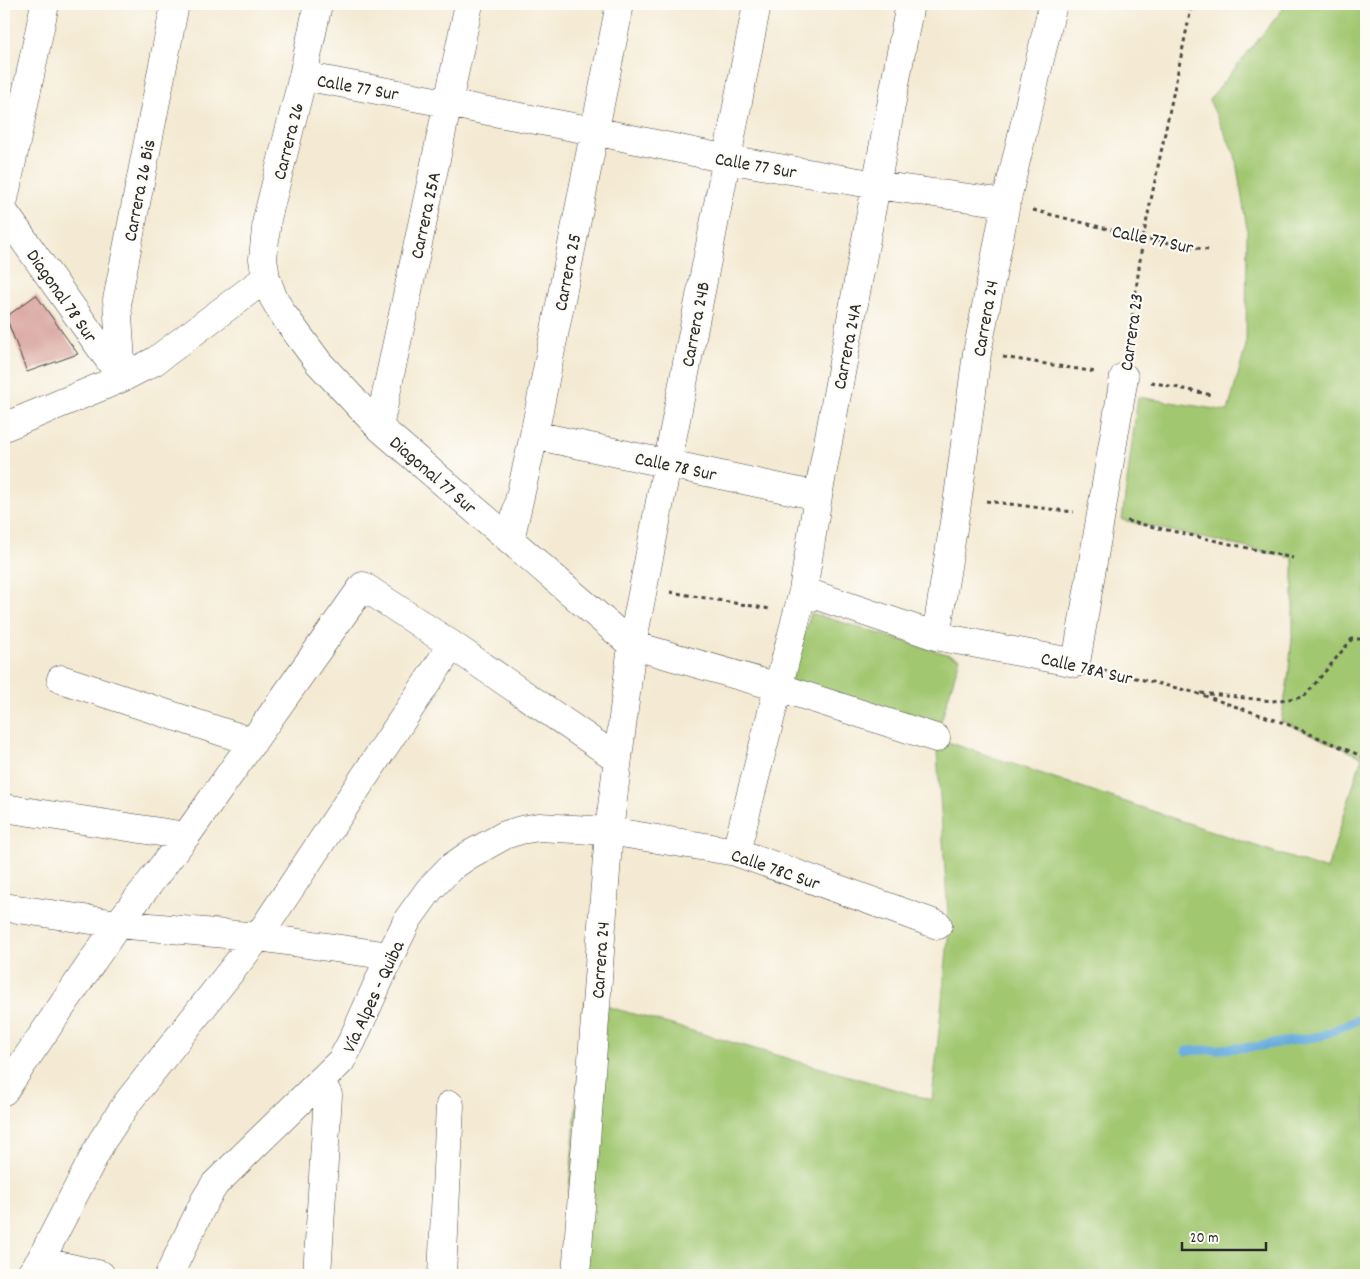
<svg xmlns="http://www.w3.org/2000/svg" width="1370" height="1279" font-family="Dekko,sans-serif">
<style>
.green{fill:#a2c771;stroke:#66794e}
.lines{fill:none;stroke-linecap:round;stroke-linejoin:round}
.stream{stroke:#66abdc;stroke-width:9}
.building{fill:#d49993}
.minor-casing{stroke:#494844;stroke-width:29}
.path{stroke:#494844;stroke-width:3;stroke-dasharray:4 4;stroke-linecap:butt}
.minor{stroke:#fff;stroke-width:28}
.labels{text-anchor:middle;stroke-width:4.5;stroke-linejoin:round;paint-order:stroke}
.street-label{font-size:19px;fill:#2b2b2b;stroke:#fdfcf7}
</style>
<rect width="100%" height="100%" fill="#fdfcf7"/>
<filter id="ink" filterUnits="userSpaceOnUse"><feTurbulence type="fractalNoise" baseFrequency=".02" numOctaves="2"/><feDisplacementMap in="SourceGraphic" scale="10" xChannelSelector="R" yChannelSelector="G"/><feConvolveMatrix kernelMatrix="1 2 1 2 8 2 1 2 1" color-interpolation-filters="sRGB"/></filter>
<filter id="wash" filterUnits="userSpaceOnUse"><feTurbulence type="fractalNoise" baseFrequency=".0096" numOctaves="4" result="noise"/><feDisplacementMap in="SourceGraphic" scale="20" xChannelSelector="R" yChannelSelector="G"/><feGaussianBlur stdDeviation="1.12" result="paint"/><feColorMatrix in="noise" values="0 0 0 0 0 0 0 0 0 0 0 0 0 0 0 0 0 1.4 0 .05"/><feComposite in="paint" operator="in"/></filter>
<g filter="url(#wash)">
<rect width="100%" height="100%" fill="#f4ead3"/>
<path class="green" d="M1287 4H1366V1275H562L585 1000 932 1100 949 930 936 738 787 690 811 613 960 658 936 738 1327 870 1362 757 1281 721 1288 679 1293 628V558L1122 520 1138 397 1228 411 1246 346 1247 229 1235 155 1209 100Z"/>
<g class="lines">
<path class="stream" d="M1186 1051 1254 1047 1321 1036 1366 1016"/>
</g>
<g id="blocks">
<path class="building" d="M36 295 78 354 27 372 6 317Z"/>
</g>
</g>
<g filter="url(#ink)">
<use href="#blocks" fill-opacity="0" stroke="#494844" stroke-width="1"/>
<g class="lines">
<defs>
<path id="minor" d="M318 4 303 76 267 219 263 259 266 278 273 297 282 313 319 363 379 427 632 645 778 687 936 738
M303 76 594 131 727 159 876 185 1006 203
M4 199 45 4
M4 212 122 378
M122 378 117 300 175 4
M4 427 122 378 155 361 266 278
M379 427 469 4
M534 435 818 496
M510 540 534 435 620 4
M803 591 936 636 1076 663 1124 377
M936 636 958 497 977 353 1006 203 1053 4
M61 679 253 742
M4 808 186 836
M736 852 803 591 818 496 910 4
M4 907 118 924 258 937 390 956
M4 1091 118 924 186 836 363 586 452 645 618 759
M40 1261 101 1275
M30 1275 40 1261 102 1141 127 1103 258 937 452 645
M169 1275 205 1200 215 1184 341 1061 352 1041 390 956 408 919 429 890 450 868 469 855 505 835 521 830 539 827 609 831 736 852 938 925
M317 1275 328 1095 321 1081
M442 1275 450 1105
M576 1275 609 831 632 645 757 4"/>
</defs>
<use href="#minor" class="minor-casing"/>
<path class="path" d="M1033 210 1143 238 1208 250
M1128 349 1143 238 1192 4
M1003 357 1096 372
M1151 382 1212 395
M986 501 1074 512
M1127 521 1293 558
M670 592 770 609
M1103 670 1193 692 1287 724 1366 758
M1201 693 1272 701 1304 697 1352 639H1366"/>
<use href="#minor" class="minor"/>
</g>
</g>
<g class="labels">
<g class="street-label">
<text transform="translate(358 86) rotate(10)" y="7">Calle 77 Sur</text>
<text transform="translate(287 141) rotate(-76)" y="7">Carrera 26</text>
<text transform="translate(756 164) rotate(10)" y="7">Calle 77 Sur</text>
<text transform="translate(138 190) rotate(-79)" y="7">Carrera 26 Bis</text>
<text transform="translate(424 215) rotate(-78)" y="7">Carrera 25A</text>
<text transform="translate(1153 238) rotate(12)" y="7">Calle 77 Sur</text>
<text transform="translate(566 272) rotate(-79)" y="7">Carrera 25</text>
<text transform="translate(63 295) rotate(55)" y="7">Diagonal 78 Sur</text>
<text transform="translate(984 318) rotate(-80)" y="7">Carrera 24</text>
<text transform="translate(694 324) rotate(-79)" y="7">Carrera 24B</text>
<text transform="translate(1130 332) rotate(-82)" y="7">Carrera 23</text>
<text transform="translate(846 346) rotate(-79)" y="7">Carrera 24A</text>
<text transform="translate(676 465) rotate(12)" y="7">Calle 78 Sur</text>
<text transform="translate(434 474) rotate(41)" y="7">Diagonal 77 Sur</text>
<text transform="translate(1087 667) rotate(13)" y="7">Calle 78A Sur</text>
<text transform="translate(776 868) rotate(19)" y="7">Calle 78C Sur</text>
<text transform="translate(599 960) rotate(-86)" y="7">Carrera 24</text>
<text transform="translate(372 996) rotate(-65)" y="7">Vía Alpes - Quiba</text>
</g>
</g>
<rect width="1370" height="1279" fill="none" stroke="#fdfcf7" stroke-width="20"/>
<path d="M1182 1242v8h84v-8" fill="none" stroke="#2b2b2b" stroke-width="2.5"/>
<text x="1190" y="1242" font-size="15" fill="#2b2b2b" stroke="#fdfcf7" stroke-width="4" paint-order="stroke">20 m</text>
</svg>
